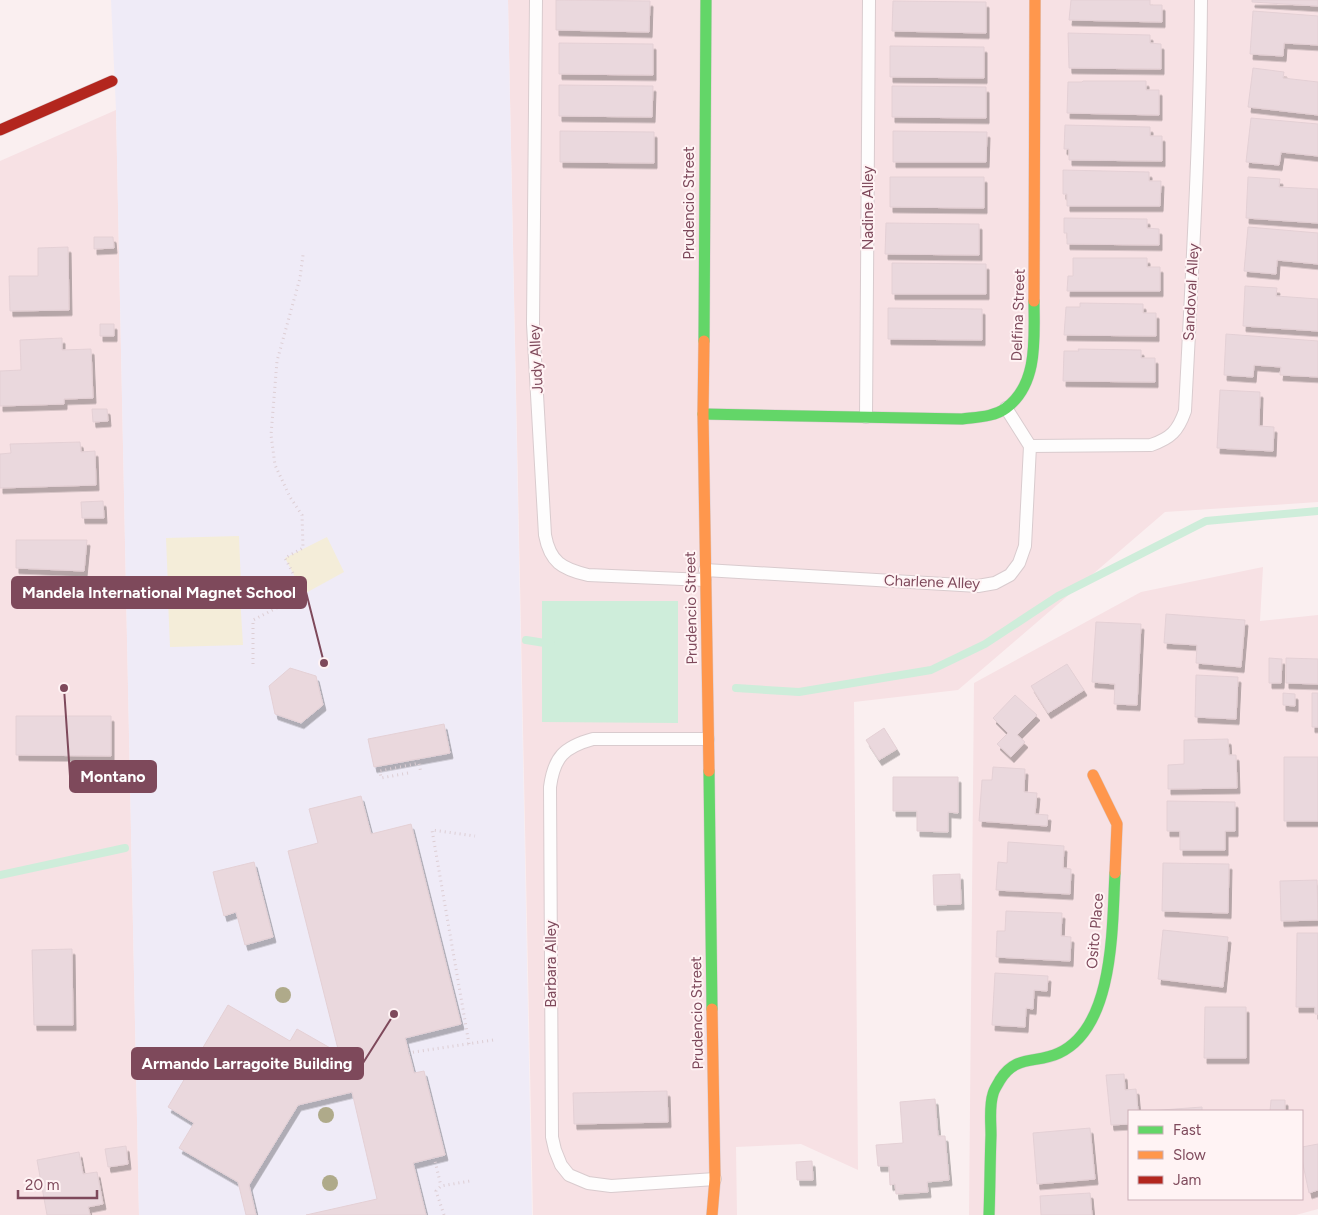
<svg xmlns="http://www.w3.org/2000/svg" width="1318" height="1215" font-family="Figtree,sans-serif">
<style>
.residential{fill:#f7e1e4;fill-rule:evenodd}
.education{fill:#efebf7}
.green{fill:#f4edd9}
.water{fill:#ceedda}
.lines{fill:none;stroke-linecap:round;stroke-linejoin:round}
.stream{stroke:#ceedda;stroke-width:8}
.building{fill:#ead8dd;stroke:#e4d0d5;filter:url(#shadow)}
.lane-casing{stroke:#d9cbce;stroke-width:14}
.fast-casing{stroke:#dacace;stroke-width:12}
.slow-casing{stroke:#dacace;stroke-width:12}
.jam-casing{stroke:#dacace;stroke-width:12}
.path{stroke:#ddced4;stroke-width:3;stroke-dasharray:1 4;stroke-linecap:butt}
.lane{stroke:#fefdfd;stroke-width:12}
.fast{stroke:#63d668;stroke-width:11}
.slow{stroke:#ff974d;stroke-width:11}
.jam{stroke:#b3261e;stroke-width:11}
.tree{fill:#afaa8a}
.labels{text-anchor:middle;stroke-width:4;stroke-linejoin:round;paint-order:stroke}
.street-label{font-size:15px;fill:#7e495b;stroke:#fff3f4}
.leader{fill:none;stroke:#7e495b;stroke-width:2}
.callout-dot{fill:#7e495b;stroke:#fff3f4;stroke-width:2}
.callout{fill:#7e495b;stroke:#7e495b;stroke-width:2}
.callout-label{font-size:16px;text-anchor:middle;font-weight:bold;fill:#fff}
</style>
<defs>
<filter id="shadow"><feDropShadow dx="3" dy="5.5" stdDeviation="0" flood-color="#0004"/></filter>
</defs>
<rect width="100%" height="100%" fill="#faeff0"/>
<path class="residential" d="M508 0H1318V502L1165 512 958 690 854 702 858 1170 801 1144 736 1147 737 1215H533Z
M116 110 139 1215H0V161Z
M1263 567 1260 621 1318 615V1209L1296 1215H969L974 683 1141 592ZM1129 1111H1302V1199H1129Z"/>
<path class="education" d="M111 0H508L532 1215H139L116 110Z"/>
<path class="green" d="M239 536 241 585 168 587 166 538Z
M327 537 344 572 304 594 285 558Z
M240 597 243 645 170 647 168 599Z"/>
<path class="water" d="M542 601H678V723L542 722Z"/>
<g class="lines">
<path class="stream" d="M526 640 551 644
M736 688 799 692 931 670 985 644 1058 596 1206 521 1318 511
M0 875 125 848"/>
</g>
<path class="building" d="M556 0 650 1 649 32 556 30Z
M1071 0H1150V5H1162V22L1069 20Z
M1252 0H1318V6L1252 2Z
M893 1 986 2V33L892 31Z
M1253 11 1318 16V45L1284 43 1283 56 1250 54Z
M1068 33 1150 35V43L1161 44V69L1069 68Z
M559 43 653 44V75L559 74Z
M890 46 984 47V78L890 77Z
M1253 68 1284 72 1283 78 1318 82V115L1248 107Z
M1083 81H1146V90H1159V115L1067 113 1068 82H1082Z
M559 85 653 86 652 117 559 116Z
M892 86 986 87V118L892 117Z
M1251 118 1318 124V156L1281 152 1279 165 1246 162Z
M1065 125 1150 127V136H1162V161L1069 160V149H1064Z
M560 131 654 132V163L560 162Z
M893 131 987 132 986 162H893Z
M1063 170 1149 172V181H1161L1160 206H1067V194H1063Z
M890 177H984V208L890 207Z
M1248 177 1280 179 1279 187 1318 189V223L1246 218Z
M1064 218 1147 219V228L1159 229V245L1067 244V233H1064Z
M886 223 979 224V255L885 254Z
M1248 227 1318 233V264L1277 260 1276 274 1244 271Z
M94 237H113L114 248 94 249Z
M68 247 69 310 10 311 9 276H38V248Z
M1073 258H1147V267H1160V291H1067L1068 276H1073Z
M892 263 986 264V294H892Z
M1245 286 1277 288 1276 296 1318 299V331L1243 326Z
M1080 303 1143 304V313H1156V336L1064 335 1066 307H1080Z
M888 308 982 309V340L888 339Z
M100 324H114V336H100Z
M1226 334 1318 341V377L1280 375 1281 367 1254 365 1253 377 1224 375Z
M62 338V350L91 349 93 398 64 399V404L0 406V371L21 370 20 340Z
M1078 349 1141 350V358H1155V382L1063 381 1064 351H1079Z
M1220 390 1260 392 1259 426 1274 427 1273 451 1217 448Z
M92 409H107L108 421 93 422Z
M80 442 81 452 95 451 96 485 0 488V454L11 453 10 444Z
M103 501 104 518H82L81 502Z
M16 540H87L84 571 16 568Z
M1166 614 1245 620 1241 667 1196 663 1197 645 1164 643Z
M1096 622 1141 624 1137 705 1114 704 1115 684 1092 682Z
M1269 658 1282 659 1281 683H1269Z
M1286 658 1318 659V684L1286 683Z
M1067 664 1084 690 1048 713 1031 686Z
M290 668 316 676 323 705 301 723 275 714 269 686Z
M1196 675 1238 677 1236 719 1195 717Z
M1283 693 1295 694V706L1283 705Z
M1312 693H1318V727H1312Z
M1015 695 1037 715 1017 735 1025 742 1011 757 997 744 1008 733 993 718Z
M16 716H111V756L16 755Z
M444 724 450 753 374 767 368 739Z
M884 728 897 749 879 760 866 740Z
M1228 739 1229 755H1236L1237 788 1168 789V765L1184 764V740Z
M1284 757H1318V821H1284Z
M993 767 1025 769 1024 792 1037 793 1035 814 1048 815 1047 826 979 821 982 780H992Z
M893 777H958V813L948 812V832L917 831V811H893Z
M361 796 371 834 411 824 461 1024 405 1038 414 1073 424 1071 445 1155 413 1163 426 1215H306L377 1199 352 1092 298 1105 249 1185 256 1215H246L238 1182 179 1148 194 1123 168 1107 228 1005 290 1041 297 1029 339 1053 288 851 318 843 309 809Z
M1167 801 1235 802V831H1225V850H1180V831H1167Z
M1008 842 1064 846 1063 868 1071 869 1070 894 996 890 998 862 1007 863Z
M254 862 273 937 245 945 236 912 224 916 213 872Z
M1163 863 1229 864 1228 913 1162 911Z
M960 874 961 904 934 905 933 875Z
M1317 880 1318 920 1281 921 1280 881Z
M1006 911 1062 913 1061 936 1071 937 1070 961 996 957 997 931H1005Z
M1163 930 1228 937 1223 987 1158 979Z
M1297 933H1318V1014H1315V1007H1296Z
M72 949 73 1025H34L32 950Z
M995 973 1048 976 1047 991 1034 990 1033 1009 1026 1008 1025 1027 992 1025Z
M1205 1007H1246V1058H1204Z
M1124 1074 1125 1090 1136 1089 1138 1111H1129V1124L1111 1125 1106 1075Z
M667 1091 668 1122 574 1124 573 1093Z
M935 1099 938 1136H945L949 1180 927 1182 928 1192 896 1194 895 1184 890 1185 889 1166H878L876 1145 903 1143 900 1102Z
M1271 1100H1285V1111H1270Z
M1202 1107V1111H1148Z
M1090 1128 1095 1179 1037 1184 1033 1133Z
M1318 1144V1190L1309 1193 1302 1160V1147Z
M126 1146 128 1164 108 1167 105 1149Z
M79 1152 83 1174 97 1172 103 1204 88 1207 90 1215H47L37 1160Z
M812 1161 813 1180H797L796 1162Z
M1090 1193 1092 1215H1041L1040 1196Z"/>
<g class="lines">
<defs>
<path id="lane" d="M536 0 533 324 545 535C550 562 562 569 588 575L705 580
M866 417 869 0
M1030 446 1151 445C1171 438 1178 431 1185 411 1192 274 1200 137 1201 0
M705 570 978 586 995 583 1010 575 1019 563 1025 546 1030 446 1006 408
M708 739H593C564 747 554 757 550 787L552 1137 555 1150 561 1165 569 1175 588 1183 611 1186 715 1179"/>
<path id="fast" d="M704 341 706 0
M703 414 962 419C977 417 994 417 1006 408 1039 384 1034 336 1034 301
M709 771 712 1009
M989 1215C990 1188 990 1162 991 1135 991 1122 989 1106 993 1094 994 1089 998 1084 1000 1080 1016 1054 1036 1064 1059 1053 1115 1027 1112 925 1115 873"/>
<path id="slow" d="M1034 301 1035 0
M704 341 703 414 709 771
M1093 775 1117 824 1115 873
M712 1215 715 1179 712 1009"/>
<path id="jam" d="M0 130 112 81"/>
</defs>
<use href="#lane" class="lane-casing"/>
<use href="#fast" class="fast-casing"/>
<use href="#slow" class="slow-casing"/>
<use href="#jam" class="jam-casing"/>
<path class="path" d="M253 664V620L304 594 285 558 303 548 302 515 290 497 275 465 271 435 277 361 300 278 303 255
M418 759 421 773
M408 773 381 778 380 771 419 763
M469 1044 432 830 475 836
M408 1053 493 1040
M434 1157 441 1186
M444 1215 436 1191 441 1186 470 1181"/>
<use href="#lane" class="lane"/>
<use href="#fast" class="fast"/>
<use href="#slow" class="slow"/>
<use href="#jam" class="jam"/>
</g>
<g class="tree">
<circle cx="283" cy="995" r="8"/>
<circle cx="326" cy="1115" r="8"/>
<circle cx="330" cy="1183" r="8"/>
</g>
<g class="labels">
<g class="street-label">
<text transform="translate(689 203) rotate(-90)" y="5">Prudencio Street</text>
<text transform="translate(868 208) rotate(-90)" y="5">Nadine Alley</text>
<text transform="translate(1191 292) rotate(-87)" y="5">Sandoval Alley</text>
<text transform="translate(1018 315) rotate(-88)" y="5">Delfina Street</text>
<text transform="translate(536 359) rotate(-93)" y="5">Judy Alley</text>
<text transform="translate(932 582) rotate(2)" y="5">Charlene Alley</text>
<text transform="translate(691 608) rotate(-91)" y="5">Prudencio Street</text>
<text transform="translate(1095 931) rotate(-85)" y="5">Osito Place</text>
<text transform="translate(551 964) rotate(-90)" y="5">Barbara Alley</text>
<text transform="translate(697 1013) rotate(-91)" y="5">Prudencio Street</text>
</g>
</g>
<path class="leader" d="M324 663L306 592M64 688L70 776M394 1014L363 1063"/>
<g class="callout-dot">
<circle cx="324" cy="663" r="5"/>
<circle cx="64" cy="688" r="5"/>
<circle cx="394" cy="1014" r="5"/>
</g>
<g class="callout">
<rect x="12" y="577" width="294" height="31" rx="5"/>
<rect x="70" y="761" width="86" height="31" rx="5"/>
<rect x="132" y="1048" width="231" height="31" rx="5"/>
</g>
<g class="callout-label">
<text x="159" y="598">Mandela International Magnet School</text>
<text x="113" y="782">Montano</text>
<text x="247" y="1069">Armando Larragoite Building</text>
</g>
<rect x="1128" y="1110" width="175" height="90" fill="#fff3f4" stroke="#cbafb7"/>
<rect x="1138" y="1126" width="25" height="8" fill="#63d668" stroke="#cbafb7"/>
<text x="1173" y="1135" font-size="15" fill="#7e495b">Fast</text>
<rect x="1138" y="1151" width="25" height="8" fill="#ff974d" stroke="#cbafb7"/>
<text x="1173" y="1160" font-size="15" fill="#7e495b">Slow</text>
<rect x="1138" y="1176" width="25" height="8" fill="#b3261e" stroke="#cbafb7"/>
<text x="1173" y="1185" font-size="15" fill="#7e495b">Jam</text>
<path d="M18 1190v8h79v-8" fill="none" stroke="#7e495b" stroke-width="2.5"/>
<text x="25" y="1190" font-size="15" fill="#7e495b" stroke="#fff3f4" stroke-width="4" paint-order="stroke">20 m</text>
</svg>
